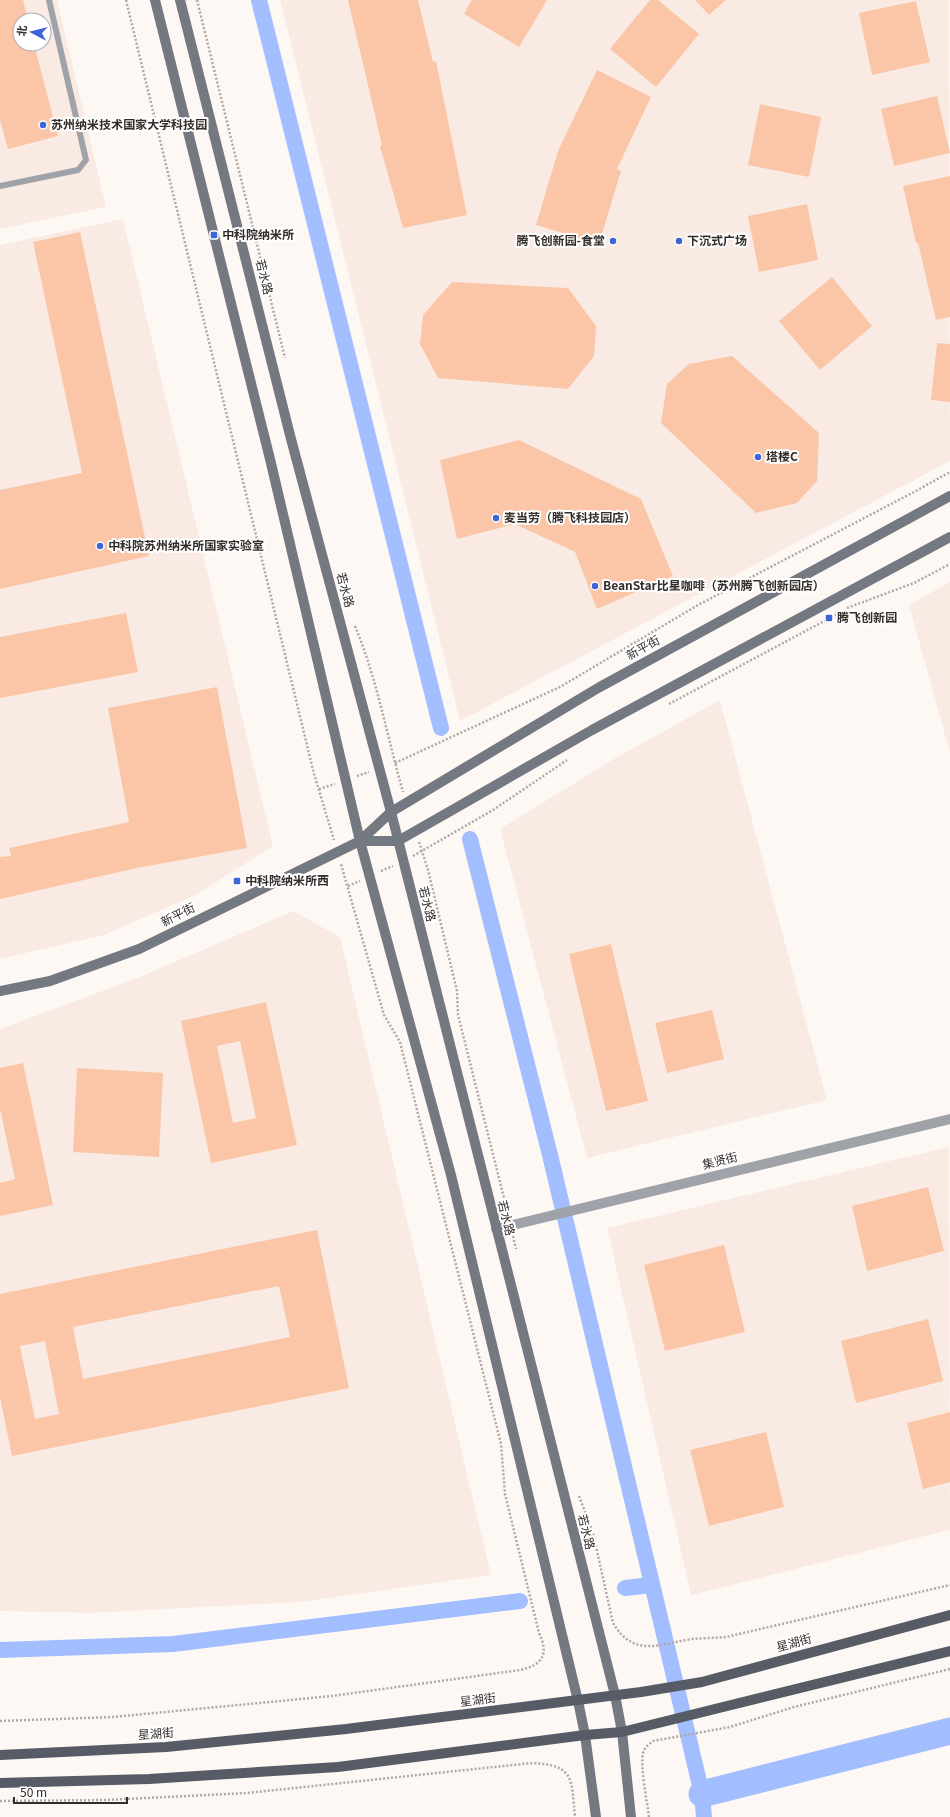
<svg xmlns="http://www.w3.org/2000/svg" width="950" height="1817" font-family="Georgia,'Noto Sans SC',serif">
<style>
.built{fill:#f9ebe3;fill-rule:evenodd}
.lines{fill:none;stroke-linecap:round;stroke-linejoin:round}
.canal{stroke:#a2beff;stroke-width:16}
.river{stroke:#a2beff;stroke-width:27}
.building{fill:#fbc6a8;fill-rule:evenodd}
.path{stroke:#afa9a6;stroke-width:2.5;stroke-dasharray:2 2;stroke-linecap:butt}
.service{stroke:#9fa2a8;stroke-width:6}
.tertiary{stroke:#9fa2a8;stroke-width:10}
.secondary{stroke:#747881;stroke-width:10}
.primary{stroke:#565b65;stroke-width:10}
.poi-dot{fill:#3d65d7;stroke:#fff;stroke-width:1.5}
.labels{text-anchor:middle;stroke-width:4;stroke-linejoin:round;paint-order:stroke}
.poi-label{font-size:12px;font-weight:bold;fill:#332d2a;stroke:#fff;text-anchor:start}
.street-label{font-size:12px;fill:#332d2a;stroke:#fff}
</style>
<rect width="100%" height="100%" fill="#fef8f5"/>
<path class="built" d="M0 0H57L106 207 0 229ZM20 20H44V44H20Z
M280 0H949L950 461 460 721Z
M123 219 273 846 196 895 104 935 0 959V245Z
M950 582V753L909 605Z
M720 700 827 1100 587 1158 500 829 614 759Z
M293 911 340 937 491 1575 301 1602 89 1613 0 1611V1029L137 978Z
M949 1147 950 1530 691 1595 607 1228Z"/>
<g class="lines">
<path class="canal" d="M259 0 441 728
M470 839 550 1155 702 1794 704 1817
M625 1588 651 1585
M0 1650 173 1644 520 1601"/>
<path class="river" d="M702 1794 950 1731"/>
</g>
<path class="building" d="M0 0H23L28 20H20V44H34L58 136 8 149 0 120Z
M348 0H418L433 62 436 61 467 215 403 228 380 146 382 145Z
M472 0H547L519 47 464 14Z
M650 0H658L699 34 656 87 610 49Z
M695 0H726L709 15Z
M916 1 930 62 872 75 859 13Z
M597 70 651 97 617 169 621 171 599 244 536 225 558 151Z
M937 96 950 153 894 166 881 109Z
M760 104 821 117 809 177 748 165Z
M950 176V317L936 320 918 243H916L903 186Z
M807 204 818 260 759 272 748 216Z
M80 232 149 556 0 589V490L82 473 33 242Z
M832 277 872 326 820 370 779 321Z
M452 282 568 288 596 326 594 356 568 389 438 378 420 344 423 315Z
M937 343 950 344V402L931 400Z
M732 356 819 433 817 481 797 503 756 513 661 423 667 384 689 364Z
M519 440 641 499 673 576 597 609 575 552 515 524 457 539 440 460Z
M126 613 138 672 0 698V637Z
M217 687 247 848 137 868 0 899V857L11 856 9 848 129 822 108 708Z
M611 944 648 1101 606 1111 569 954Z
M266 1002 297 1145 211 1163 181 1021ZM240 1041 256 1118 233 1123 217 1046Z
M712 1010 724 1059 667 1073 655 1023Z
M23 1063 53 1205 0 1216V1183L15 1179 0 1109V1068Z
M77 1068 163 1073 159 1157 73 1152Z
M928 1187 944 1251 867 1271 852 1206Z
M317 1230 349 1388 12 1456 0 1397V1294ZM279 1286 290 1337 83 1379 73 1327ZM45 1341 59 1414 35 1419 20 1346Z
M724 1245 745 1332 665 1351 644 1265Z
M928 1319 943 1381 856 1403 841 1341Z
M950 1412V1482L923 1489 907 1423Z
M766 1432 784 1507 709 1526 690 1450Z"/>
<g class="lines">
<path class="path" d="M126 0 314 774 334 840
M197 0 285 358
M847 608 914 583 950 564
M355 626C377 679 387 736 403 792
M669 704 843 611
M395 763 560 687 698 605 914 492 950 472
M357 776 369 772
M319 789 335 784
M419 842 428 870 457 991 458 1015 508 1214
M413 856 493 810 567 760
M381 871 393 866
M348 886 360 881
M513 1236 516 1249
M579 1496 593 1533 613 1623C634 1658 659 1644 692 1639 703 1638 715 1638 726 1637L950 1585
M0 1721 113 1717 332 1696 520 1670C543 1665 549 1654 539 1633L505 1494 501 1444 400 1042 384 1015 341 864
M0 1801 106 1800 247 1793 532 1763C576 1765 571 1780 575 1817
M649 1817C647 1801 640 1767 643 1753 645 1747 649 1744 653 1741L730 1727 794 1707 950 1669"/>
<path class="service" d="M0 186 78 170 86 160 49 0"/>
<path class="tertiary" d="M496 1229 950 1119"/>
<path class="secondary" d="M155 0 270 459 360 841 451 1175 578 1701 585 1735 596 1817
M180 0 291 439 391 812 615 1695 622 1732 631 1817
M360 841H398L592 730 950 537
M0 991 50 981 139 949 360 841 391 812 598 688 950 496"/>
<path class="primary" d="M0 1755 166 1747 346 1729 641 1692 702 1682 950 1615
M0 1783 149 1779 338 1767 585 1735 622 1732 950 1651"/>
</g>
<g class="poi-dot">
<circle cx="43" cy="125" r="4"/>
<rect x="210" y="231" width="8" height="8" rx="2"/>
<circle cx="613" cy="241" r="4"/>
<circle cx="679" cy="241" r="4"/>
<circle cx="758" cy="457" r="4"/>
<circle cx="496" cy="518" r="4"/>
<circle cx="100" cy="546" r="4"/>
<circle cx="595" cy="586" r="4"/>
<rect x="825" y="614" width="8" height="8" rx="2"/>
<rect x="233" y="877" width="8" height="8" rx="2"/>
</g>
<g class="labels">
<g class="poi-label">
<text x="51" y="129">苏州纳米技术国家大学科技园</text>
<text x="222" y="239">中科院纳米所</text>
<text x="605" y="245" text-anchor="end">腾飞创新园-食堂</text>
<text x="687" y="245">下沉式广场</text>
<text x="766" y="461">塔楼C</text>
<text x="504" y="522">麦当劳（腾飞科技园店）</text>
<text x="108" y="550">中科院苏州纳米所国家实验室</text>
<text x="603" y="590">BeanStar比星咖啡（苏州腾飞创新园店）</text>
<text x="837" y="622">腾飞创新园</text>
<text x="245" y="885">中科院纳米所西</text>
</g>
<g class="street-label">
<text transform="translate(264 277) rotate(76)" y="4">若水路</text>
<text transform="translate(345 590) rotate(75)" y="4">若水路</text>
<text transform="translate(643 648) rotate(-29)" y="4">新平街</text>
<text transform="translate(427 904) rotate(76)" y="4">若水路</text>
<text transform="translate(178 915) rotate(-27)" y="4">新平街</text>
<text transform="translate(720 1161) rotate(-14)" y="4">集贤街</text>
<text transform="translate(506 1218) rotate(76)" y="4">若水路</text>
<text transform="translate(586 1532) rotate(76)" y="4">若水路</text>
<text transform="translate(794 1643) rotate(-15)" y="4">星湖街</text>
<text transform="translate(478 1700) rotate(-7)" y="4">星湖街</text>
<text transform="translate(156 1734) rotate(-4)" y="4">星湖街</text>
</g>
</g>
<g transform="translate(32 32) rotate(277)"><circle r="19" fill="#ffffff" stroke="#adabaa"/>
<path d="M0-3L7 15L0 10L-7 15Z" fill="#3d65d7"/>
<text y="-6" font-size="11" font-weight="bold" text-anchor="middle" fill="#332d2a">北</text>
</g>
<path d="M14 1797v6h113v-6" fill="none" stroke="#332d2a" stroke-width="2"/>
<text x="20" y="1797" font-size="12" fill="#332d2a" stroke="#ffffff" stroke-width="3" paint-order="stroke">50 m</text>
</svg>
